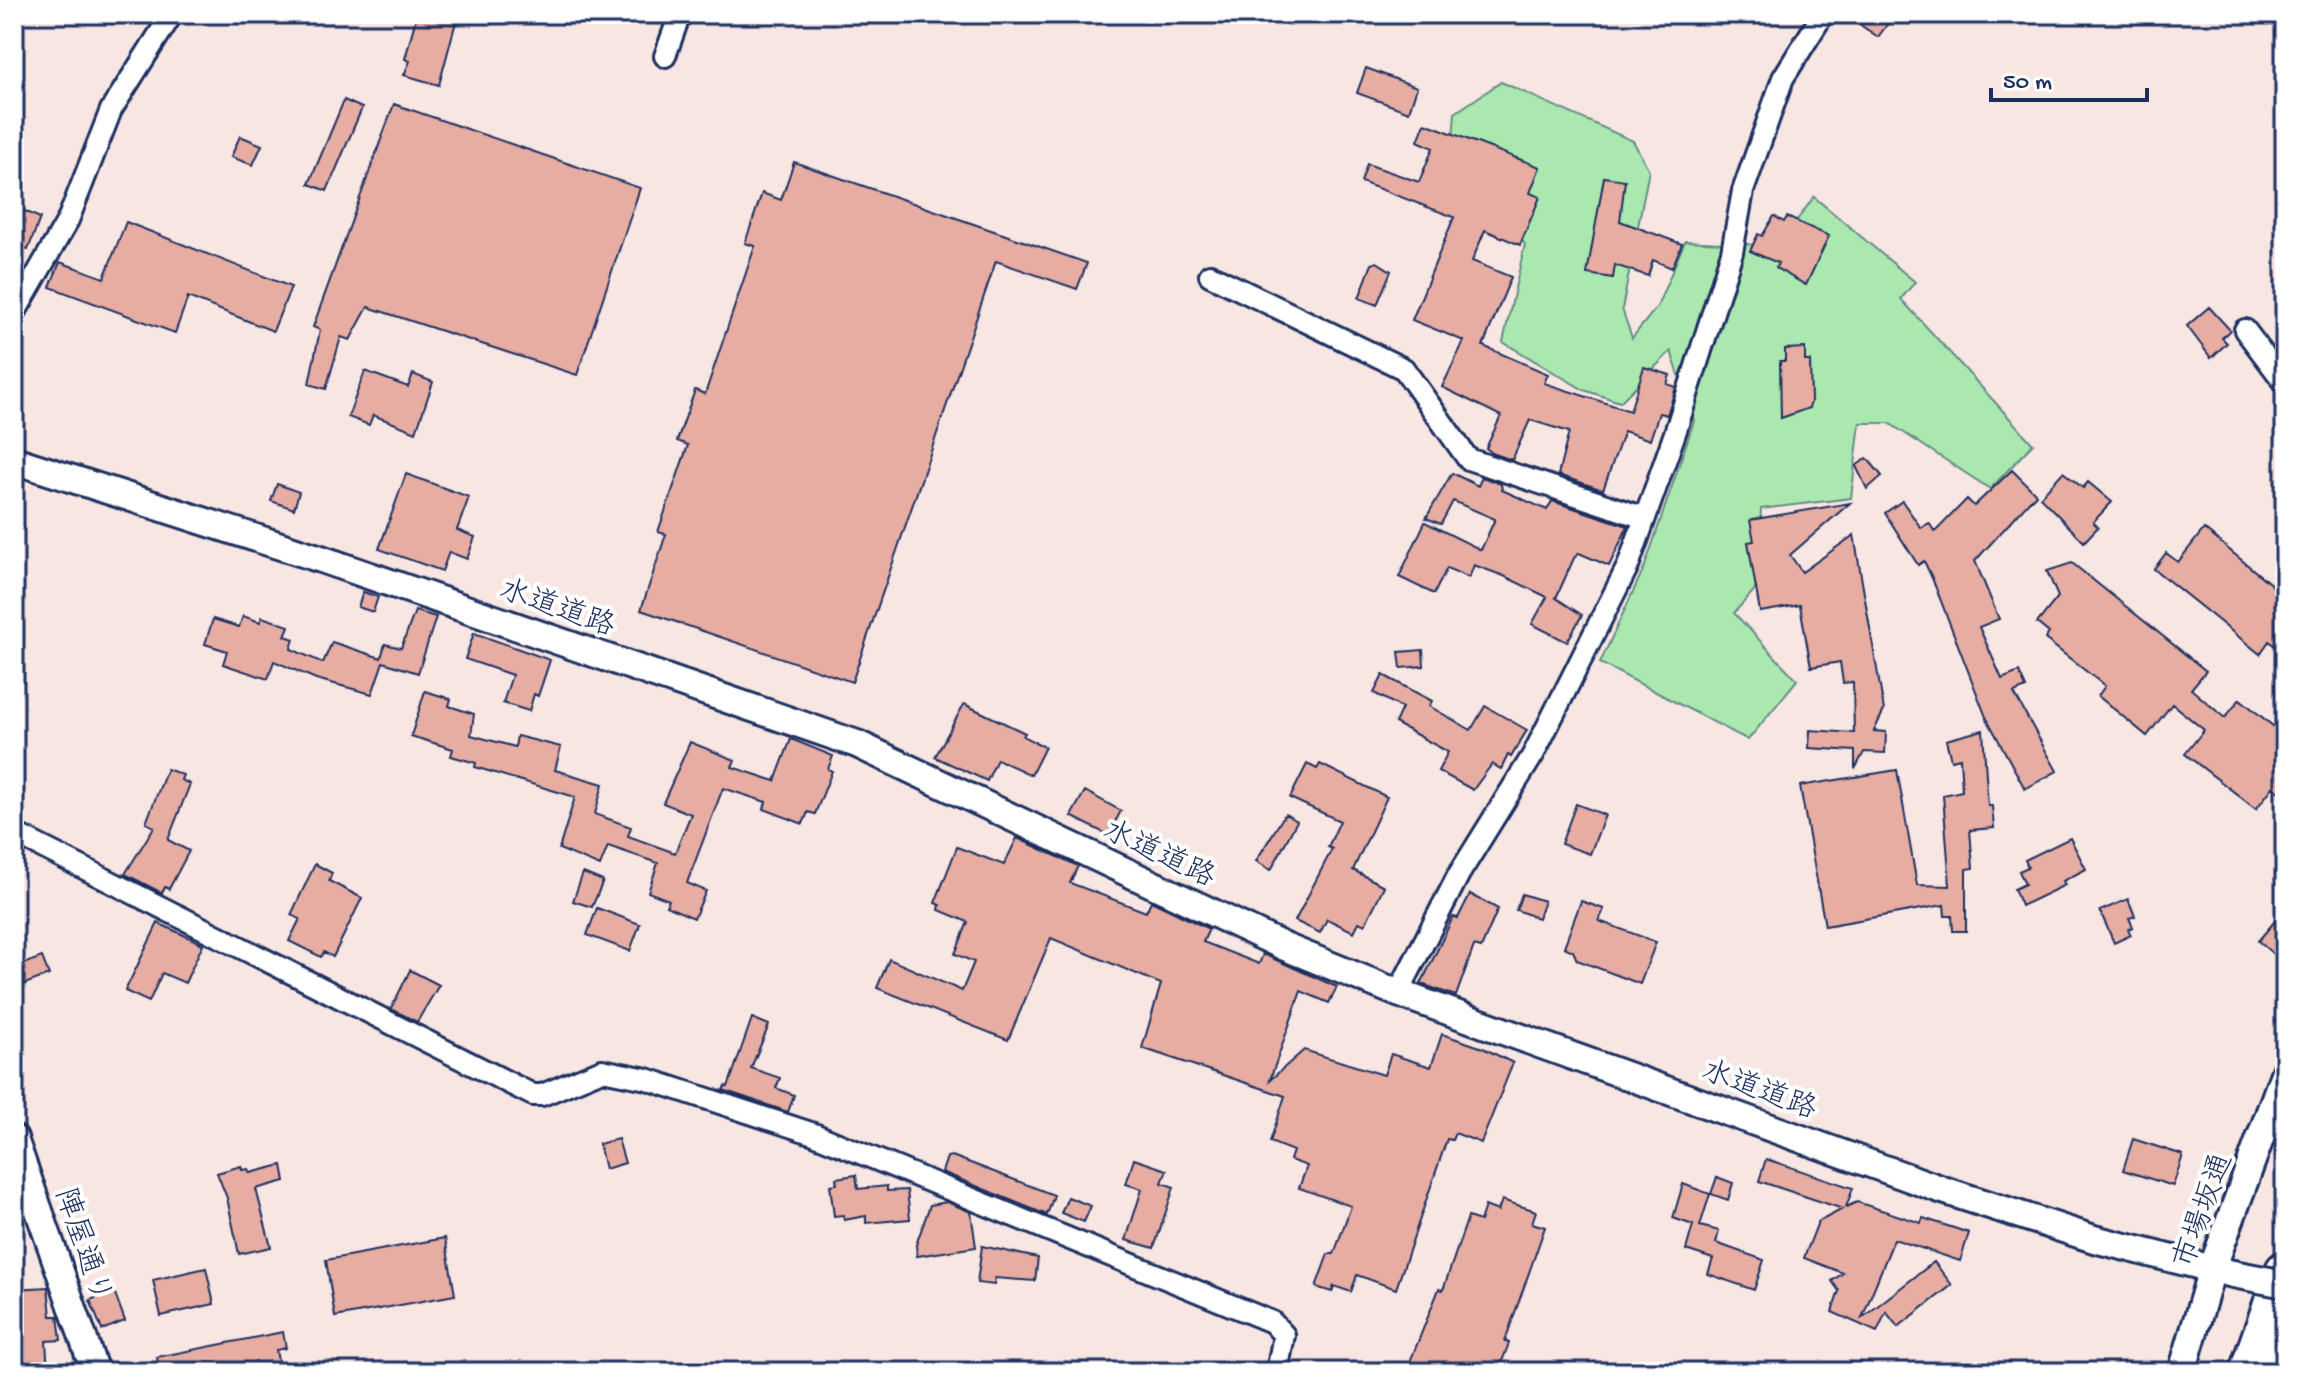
<svg xmlns="http://www.w3.org/2000/svg" width="2299" height="1386" font-family="'Gochi Hand','Klee One',sans-serif">
<style>
.green{fill:#abe8af;stroke:#638c86;stroke-width:2}
.building{fill:#e7ada3;stroke:#1b2f5e;stroke-width:2}
.lines{fill:none;stroke-linecap:round;stroke-linejoin:round}
.minor-casing{stroke:#1b2f5e;stroke-width:26}
.tertiary-casing{stroke:#1b2f5e;stroke-width:32}
.motorway-casing{stroke:#1b2f5e;stroke-width:44}
.minor{stroke:#fff;stroke-width:20}
.tertiary{stroke:#fff;stroke-width:26}
.motorway{stroke:#fff;stroke-width:38}
.tertiary-bridge-casing{stroke:#1b2f5e;stroke-width:32;stroke-linecap:butt}
.tertiary-bridge{stroke:#fff;stroke-width:26}
.labels{text-anchor:middle;stroke-width:8;stroke-linejoin:round;paint-order:stroke}
.street-label{font-size:30px;fill:#1b2f5e;stroke:#fff}
</style>
<rect width="100%" height="100%" fill="#f8e6e3"/>
<filter id="ink" filterUnits="userSpaceOnUse"><feTurbulence type="fractalNoise" baseFrequency=".0125" numOctaves="2"/><feDisplacementMap in="SourceGraphic" scale="16" xChannelSelector="R" yChannelSelector="G"/><feConvolveMatrix kernelMatrix="1 2 1 2 8 2 1 2 1" color-interpolation-filters="sRGB"/></filter>
<g filter="url(#ink)">
<path class="green" d="M1501 82 1633 141 1649 170 1622 309 1632 338 1657 307 1685 241 1778 246 1814 197 1915 282 1901 299 2033 444 1990 489 1889 423H1860L1851 498 1761 509 1758 586 1734 613 1797 680 1748 740 1600 663 1645 566 1694 421 1671 351 1620 402 1584 390 1503 342 1525 244 1451 164 1455 113Z"/>
<path class="building" d="M417 14H458L439 85 404 75 410 61 405 59Z
M1844 14H1895L1878 37Z
M1366 68 1417 87 1409 112 1357 93Z
M344 100 362 108 327 191 309 184Z
M394 104 640 188 577 375 368 307 350 340 341 337 326 389 309 384 320 330 313 327Z
M1425 123 1540 167 1530 193 1540 197 1520 245 1485 230 1472 261 1511 277 1483 346 1548 374 1544 383 1630 411 1644 367 1670 375 1667 384 1676 387 1667 415 1659 413 1650 440 1624 431 1603 490 1558 475 1569 432 1530 420 1512 460 1492 453 1486 448 1501 416 1442 387 1464 341 1412 320 1454 217 1361 182 1367 164 1419 182 1433 148 1418 141Z
M240 136 262 145 253 165 231 157Z
M794 162 1087 263 1077 289 996 261 852 682 641 610 666 534 658 532 688 445 677 441 695 390 705 394 755 246 745 243 762 193 781 200Z
M1604 177 1625 180 1620 221 1682 244 1672 268 1653 260 1648 276 1615 265 1613 278 1587 274Z
M14 206 40 218 28 250 14 244Z
M1774 216 1784 222 1787 217 1829 236 1806 285 1776 268 1778 263 1750 251 1758 234 1762 236Z
M126 222 291 287 273 331 188 297 175 333 50 287 60 262 104 278Z
M1377 262 1391 271 1377 305 1359 298 1372 264Z
M2209 307 2230 330 2222 338 2227 343 2211 358 2187 326Z
M1805 348V361H1810L1811 402 1809 408 1781 418 1780 361H1785V349Z
M365 371 408 387 413 374 433 382 416 432 373 415 369 425 348 417Z
M1867 458 1882 476 1867 489 1856 466Z
M2012 470 2036 494 1975 561 1999 619 1979 627 2002 679 2019 672 2026 688 2014 693 2057 771 2025 789 1986 717 1932 578 1924 561 1918 565 1885 513 1902 501 1921 528 1929 523 1935 532 1967 499 1974 506Z
M2063 472 2083 488 2088 482 2112 502 2093 522 2098 527 2084 542 2040 497Z
M1452 473 1478 486 1482 477 1501 484 1502 490 1547 510 1552 501 1628 526 1609 566 1579 553 1574 558 1556 598 1582 615 1567 642 1532 624 1547 597 1504 576 1474 565 1469 578 1447 568 1434 594 1399 577 1425 522 1481 550 1495 519 1453 501 1441 524 1426 518Z
M406 474 469 497 457 530 475 537 467 559 449 552 442 571 379 549Z
M277 484 299 492 294 509 271 501Z
M1850 503 1790 555 1802 572 1854 535 1884 710 1874 731 1886 732 1885 753 1864 752 1855 769V751L1809 748 1810 730 1854 733 1853 682 1843 683 1840 662 1811 667 1800 605 1760 612 1748 542 1754 541 1750 520Z
M2204 529 2285 596V655L2269 641 2260 654 2154 569 2166 553 2178 562Z
M2072 563 2206 671 2191 689 2225 718 2240 699 2285 736V796L2273 787 2256 809 2185 754 2204 730 2172 704 2147 736 2098 696 2105 686 2045 639 2049 633 2037 623 2058 597 2047 571Z
M363 592 378 597 373 612 358 607Z
M415 611 436 617 418 673 383 662 372 694 316 679 274 661 268 679 223 664 227 651 205 644 213 619 239 627 243 616 260 622 262 617 289 626 285 636 294 639 291 649 323 663 332 642 381 658 385 644 401 648Z
M474 633 550 660 538 696 534 694 529 711 503 703 512 675 465 659Z
M1423 650 1424 666 1401 668 1399 652Z
M1383 675 1432 701 1429 706 1471 730 1485 706 1527 730 1511 757 1508 755 1501 769 1492 764 1473 790 1438 771 1448 752 1395 723 1402 708 1374 693Z
M425 691 451 699 449 706 474 714 471 735 515 747 517 736 561 747 555 770 603 784 595 814 631 827 628 836 675 853 691 814 663 803 690 742 735 760 732 767 775 781 791 739 833 756 828 769 832 771 815 814 808 812 803 824 764 809 766 802 723 788 687 883 706 891 694 918 666 906 669 900 648 892 658 863 608 846 600 866 559 849 575 797 475 767 476 763 451 756 453 749 411 736Z
M964 704 1025 733 1023 736 1045 747 1031 775 997 759 987 781 935 757Z
M1983 730 1988 806H1992L1994 828 1970 830 1973 868 1966 869V931H1953L1952 916H1945L1944 905 1825 926 1800 786 1897 770 1917 885 1950 886 1943 795 1962 791 1960 758 1951 760 1946 740Z
M1307 764 1317 769 1320 764 1387 797 1353 870 1384 886 1365 925 1359 922 1354 932 1327 919 1320 933 1295 921 1332 849 1328 847 1340 821 1290 798Z
M167 769 183 775 181 780 190 784 168 840 189 851 169 889 165 887 162 893 125 874 154 827 146 823Z
M1085 791 1121 811 1108 835 1071 816Z
M1576 804 1605 815 1590 854 1561 844Z
M1285 814 1297 821 1271 870 1256 861Z
M1017 838 1078 866 1070 883 1146 912 1151 901 1209 929 1203 942 1259 964 1263 954 1337 987 1329 1003 1301 991 1270 1080 1304 1050 1384 1075 1391 1054 1431 1067 1442 1034 1483 1048 1513 1063 1481 1143 1455 1133 1452 1140 1447 1139 1396 1289 1357 1275 1351 1292 1334 1286 1332 1292 1316 1287 1328 1254H1334L1351 1206 1299 1188 1307 1166 1290 1160 1293 1151 1270 1142 1285 1096 1142 1048 1161 984 1051 938 1008 1040 877 988 889 959 962 991 974 962 955 954 968 922 939 910 940 905 935 903 957 847 1004 865Z
M2070 838 2086 869 2063 881 2065 885 2021 906 2014 889 2025 884 2019 871 2028 867 2025 860Z
M315 864 332 873 329 881 362 898 333 957 324 952 321 957 289 941 300 919 291 915Z
M583 873 603 881 592 907 573 901Z
M1470 894 1498 909 1481 948 1474 946 1456 996 1421 984 1453 917 1458 918Z
M1522 894 1544 901 1538 918 1516 910Z
M2128 899 2135 916 2129 918 2133 927 2128 929 2131 935 2114 943 2100 911Z
M1581 901 1604 909 1599 921 1656 942 1640 984 1577 960 1573 951 1564 947Z
M597 908 640 924 630 951 587 935Z
M2275 921 2285 930V964L2258 941Z
M158 923 203 944 185 983 162 973 149 1002 125 991Z
M42 957 49 975 22 985 15 967Z
M410 970 439 985 417 1022 391 1009Z
M752 1018 769 1025 751 1068 780 1078 776 1088 794 1095 788 1112 723 1090 725 1086 728 1087Z
M618 1139 625 1163 605 1169 599 1144Z
M2133 1139 2183 1155 2173 1186 2123 1170Z
M952 1156 1054 1195 1047 1215 942 1172 947 1157Z
M1134 1159 1167 1170 1162 1183 1174 1187 1154 1248 1126 1240 1142 1189 1126 1184Z
M1766 1159 1853 1188 1846 1207 1857 1202 1921 1223 1923 1218 1969 1233 1960 1261 1894 1239 1862 1318 1934 1262 1952 1285 1898 1327 1886 1312 1877 1332 1832 1312 1839 1291 1832 1281 1843 1273 1804 1258 1818 1222 1843 1209 1759 1181Z
M282 1165 285 1181 256 1189 271 1247 239 1254 227 1198 217 1173 241 1166 242 1170 248 1169 250 1173Z
M856 1175 858 1189 887 1186V1191L907 1190 910 1219 866 1223V1216L844 1220 843 1215 834 1216 830 1185 837 1184 836 1178Z
M1717 1177 1733 1183 1728 1200 1711 1194Z
M1683 1184 1710 1194 1700 1226 1719 1231 1716 1243 1764 1260 1754 1290 1708 1274 1713 1259 1686 1250 1693 1225 1673 1218Z
M1068 1197 1091 1206 1084 1222 1061 1213Z
M1502 1200 1536 1211 1532 1223 1545 1227 1505 1341 1509 1343 1498 1372H1406L1439 1289 1443 1290 1468 1217 1480 1221 1485 1206 1498 1211Z
M947 1202 971 1212 976 1247 917 1256 916 1245 930 1205Z
M445 1238 455 1295 335 1317 326 1260Z
M982 1246 1038 1258 1035 1281 995 1278 994 1285 977 1283Z
M206 1268 214 1304 161 1316 153 1280Z
M48 1287 51 1316H58L61 1340 46 1341 48 1372H14V1289Z
M114 1291 125 1321 102 1330 90 1300Z
M283 1332 286 1348 276 1350 280 1372H159L157 1357Z"/>
<g class="lines">
<defs>
<path id="minor" d="M665 56 680 14
M1210 275 1404 369 1468 459 1645 518
M14 314 68 220 111 110 172 14
M2245 330 2285 383
M14 833 533 1095H542L602 1070 647 1079 814 1134 1272 1322 1284 1335 1277 1372
M1398 993 1459 874 1533 755 1628 566 1675 433 1732 252 1743 191 1783 78 1823 14"/>
<path id="tertiary" d="M14 460 321 559 857 744 1285 947 1398 993 1940 1189 2094 1239 2233 1274
M14 1139 95 1372
M2182 1372 2212 1269 2285 1071"/>
<path id="motorway" d="M2249 1372 2285 1271"/>
</defs>
<use href="#minor" class="minor-casing"/>
<use href="#tertiary" class="tertiary-casing"/>
<use href="#motorway" class="motorway-casing"/>
<use href="#minor" class="minor"/>
<use href="#tertiary" class="tertiary"/>
<use href="#motorway" class="motorway"/>
<defs>
<path id="tertiary-bridge" d="M2233 1274 2285 1284"/>
</defs>
<use href="#tertiary-bridge" class="tertiary-bridge-casing"/>
<use href="#tertiary-bridge" class="tertiary-bridge"/>
</g>
</g>
<g class="labels">
<g class="street-label">
<text transform="translate(558 606) rotate(19)" y="10">水道道路</text>
<text transform="translate(1160 852) rotate(25)" y="10">水道道路</text>
<text transform="translate(1760 1088) rotate(20)" y="10">水道道路</text>
<text transform="translate(2201 1210) rotate(-70)" y="10">市場坂通</text>
<text transform="translate(85 1245) rotate(71)" y="10">陣屋通り</text>
</g>
</g>
<rect width="2299" height="1386" fill="none" stroke="#fff" stroke-width="48"/>
<rect x="24" y="24" width="2251" height="1338" fill="none" stroke="#1b2f5e" stroke-width="3" filter="url(#ink)"/>
<path d="M1991 88v12h156v-12" fill="none" stroke="#1b2f5e" stroke-width="4"/>
<text x="2003" y="88" font-size="24" fill="#1b2f5e" stroke="#ffffff" stroke-width="6" paint-order="stroke">50 m</text>
</svg>
